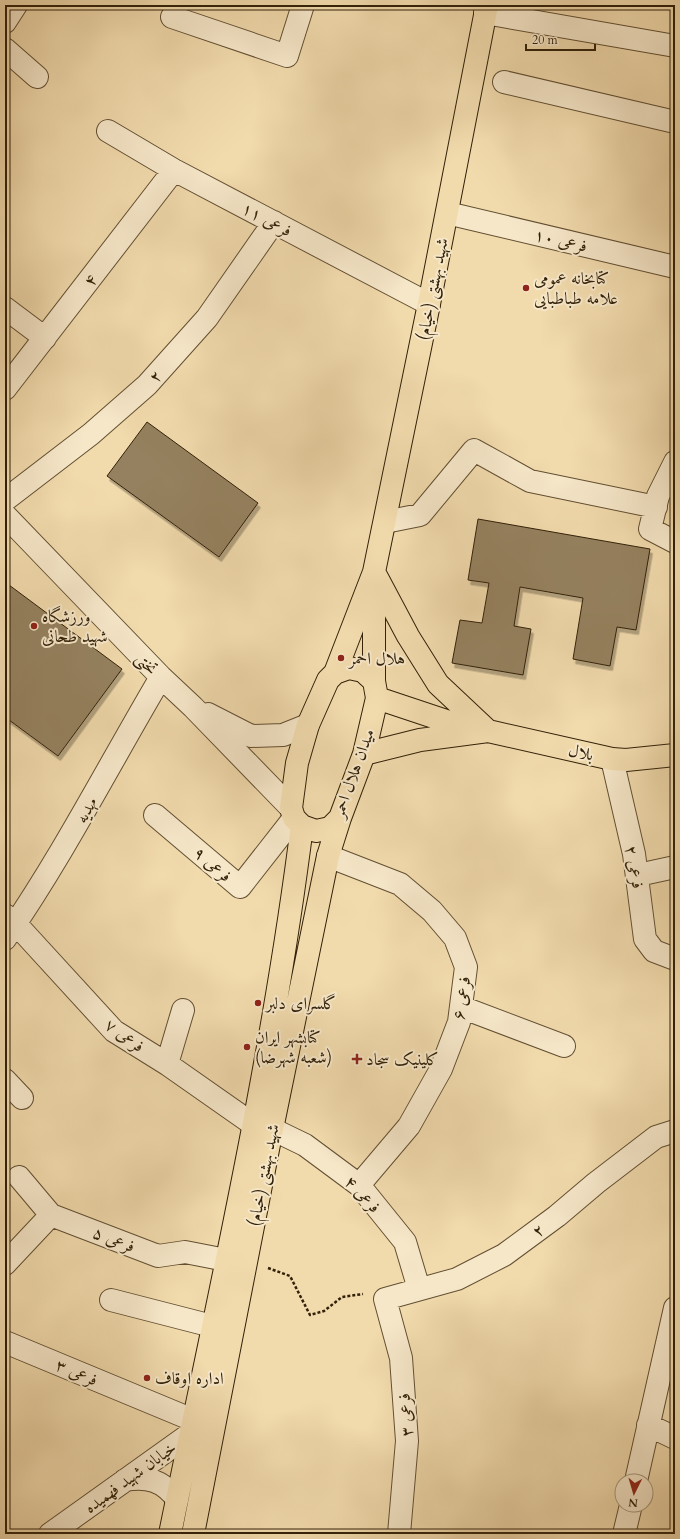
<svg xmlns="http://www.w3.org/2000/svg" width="680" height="1539" font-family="Cardo,Amiri,serif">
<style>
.building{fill:#95815e;stroke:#322109;filter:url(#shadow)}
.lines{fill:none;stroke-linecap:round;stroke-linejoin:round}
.minor-casing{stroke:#624f32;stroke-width:24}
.major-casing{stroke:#322109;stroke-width:24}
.path{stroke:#322109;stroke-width:2.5;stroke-dasharray:3 2;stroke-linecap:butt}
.minor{stroke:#f6e7c9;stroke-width:22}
.major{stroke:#f1daac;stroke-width:22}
.poi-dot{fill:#8f2418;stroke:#f6e7c9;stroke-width:1.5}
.labels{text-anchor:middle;stroke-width:4;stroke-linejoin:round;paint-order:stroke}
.street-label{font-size:17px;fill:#322109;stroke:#f6e7c9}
.poi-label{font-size:17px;fill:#322109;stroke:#f6e7c9;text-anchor:start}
</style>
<defs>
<filter id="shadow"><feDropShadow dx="2.5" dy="4.5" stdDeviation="0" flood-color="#0004"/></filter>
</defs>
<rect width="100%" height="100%" fill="#f1daac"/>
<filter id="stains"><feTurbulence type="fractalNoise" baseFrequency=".005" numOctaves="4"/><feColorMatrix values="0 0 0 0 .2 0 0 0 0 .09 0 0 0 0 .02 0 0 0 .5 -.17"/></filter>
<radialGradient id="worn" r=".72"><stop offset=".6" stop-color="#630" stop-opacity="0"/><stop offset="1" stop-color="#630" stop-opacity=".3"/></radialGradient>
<path class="building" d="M147 422 258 503 219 557 107 476Z
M478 519 650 549 636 630 617 627 610 666 573 659 583 598 520 587 514 626 531 629 523 675 452 663 460 620 482 623 489 583 468 580Z
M5 582 122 669 58 756 5 717Z"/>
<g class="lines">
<defs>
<path id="minor" d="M485 13 675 46
M172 17 287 56 303 5
M5 22 16 5
M5 49 37 77
M504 82 675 122
M108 131 174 170 429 304
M447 213 675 267
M5 308 45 338
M5 389 174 170
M675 462 658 496 650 529 675 542
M5 500 91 434 147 385 207 318 274 222
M5 515 161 677 193 707 291 808
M385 522 420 515 474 450 530 481 656 507
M208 714 251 736 283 735 308 725
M612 759 634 854 645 939 654 951 675 959
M155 815 240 887 294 818
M328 856 400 884 432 911 455 938 466 967 459 1022 441 1069 409 1126 359 1185
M638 875 675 867
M5 915 16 924 114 1031 167 1064 254 1125
M5 939C63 855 109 765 161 677
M461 1007 564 1046
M167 1064 183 1010
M5 1080 22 1098
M272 1129 305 1145 359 1185 405 1242 419 1289
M19 1177 51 1215 158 1256 185 1252 226 1260
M5 1264 51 1215
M111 1300 212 1326
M5 1342 193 1420
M648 1425 675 1438
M125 1480C148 1476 163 1481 177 1499
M636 1481 675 1308
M50 1534 190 1434
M399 1534 407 1441 401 1358 385 1299 457 1279 504 1255 557 1216 596 1183 656 1137 675 1131
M624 1534 631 1505"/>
<path id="major" d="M374 572 408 636 438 684 488 731 612 759 626 760 675 755
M349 668 363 671 374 681 377 698 364 754 340 818 330 828 316 831 302 826 294 818 291 808 297 763 308 725 328 680 335 673Z
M335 673 374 572 429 304 487 5
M374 681V586
M364 754 420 740 488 731 446 721 377 698
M170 1534C218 1299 272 1064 302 826
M193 1534 272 1129 328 856 340 818"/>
</defs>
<use href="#minor" class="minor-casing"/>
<use href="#major" class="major-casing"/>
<path class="path" d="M268 1268 290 1276 310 1315 324 1311 342 1297 363 1294"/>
<use href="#minor" class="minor"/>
<use href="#major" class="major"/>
</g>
<g class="poi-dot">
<circle cx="526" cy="288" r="4"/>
<circle cx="34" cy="626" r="4"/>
<circle cx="341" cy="658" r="4"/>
<circle cx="258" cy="1003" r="4"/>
<circle cx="247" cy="1047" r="4"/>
<path d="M355 1053h4v4h4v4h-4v4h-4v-4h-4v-4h4z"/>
<circle cx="147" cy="1378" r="4"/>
</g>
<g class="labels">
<g class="street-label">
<text transform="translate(267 219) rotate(28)" y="6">فرعی ۱۱</text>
<text transform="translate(561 240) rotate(13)" y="6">فرعی ۱۰</text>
<text transform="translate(90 280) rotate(-52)" y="6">۴</text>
<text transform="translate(432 289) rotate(-79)" y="6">شهید بهشتی (خیام)</text>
<text transform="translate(155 376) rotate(-47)" y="6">۲</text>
<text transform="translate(147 663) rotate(46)" y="6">تختی</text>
<text transform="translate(581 752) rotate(12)" y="6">بلال</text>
<text transform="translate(353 773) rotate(-70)" y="6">میدان هلال احمر</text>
<text transform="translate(86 810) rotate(-62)" y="6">مهدیه</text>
<text transform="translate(213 864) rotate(41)" y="6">فرعی ۹</text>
<text transform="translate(635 867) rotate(80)" y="6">فرعی ۲</text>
<text transform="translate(461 998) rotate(-81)" y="6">فرعی ۶</text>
<text transform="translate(125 1035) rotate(36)" y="6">فرعی ۷</text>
<text transform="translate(263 1175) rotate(-79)" y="6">شهید بهشتی (خیام)</text>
<text transform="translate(363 1194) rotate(47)" y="6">فرعی ۴</text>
<text transform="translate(538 1230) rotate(-36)" y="6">۲</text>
<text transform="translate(114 1239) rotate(21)" y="6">فرعی ۵</text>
<text transform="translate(77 1372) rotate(23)" y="6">فرعی ۳</text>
<text transform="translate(405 1415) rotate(-94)" y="6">فرعی ۳</text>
<text transform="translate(130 1477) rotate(-36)" y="6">خیابان شهید فهمیده</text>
</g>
<g class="poi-label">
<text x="534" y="284">کتابخانه عمومی<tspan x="534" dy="20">علامه طباطبایی</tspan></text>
<text x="42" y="622">ورزشگاه<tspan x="42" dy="20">شهید طحانی</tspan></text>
<text x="349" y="664">هلال احمر</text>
<text x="266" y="1009">گلسرای دلبر</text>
<text x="255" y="1043">کتابشهر ایران<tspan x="255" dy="20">(شعبه شهرضا)</tspan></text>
<text x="366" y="1065">کلینیک سجاد</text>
<text x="155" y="1384">اداره اوقاف</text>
</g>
</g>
<rect width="680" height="1539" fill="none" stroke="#f1daac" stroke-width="20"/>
<rect x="6" y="6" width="668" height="1527" fill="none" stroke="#322109" stroke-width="2"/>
<rect x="10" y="10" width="660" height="1519" fill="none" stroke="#322109"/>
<g transform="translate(634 1493) rotate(185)"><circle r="19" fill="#f6e7c9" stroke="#a8987c"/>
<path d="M0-3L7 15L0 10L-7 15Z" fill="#8f2418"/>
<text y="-6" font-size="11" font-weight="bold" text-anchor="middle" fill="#322109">N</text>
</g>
<path d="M526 44v6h69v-6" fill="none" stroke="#322109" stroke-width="2"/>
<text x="532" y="44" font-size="12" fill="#322109" stroke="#f6e7c9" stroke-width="3" paint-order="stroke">20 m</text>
<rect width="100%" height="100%" filter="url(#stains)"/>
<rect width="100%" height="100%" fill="url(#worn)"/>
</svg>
